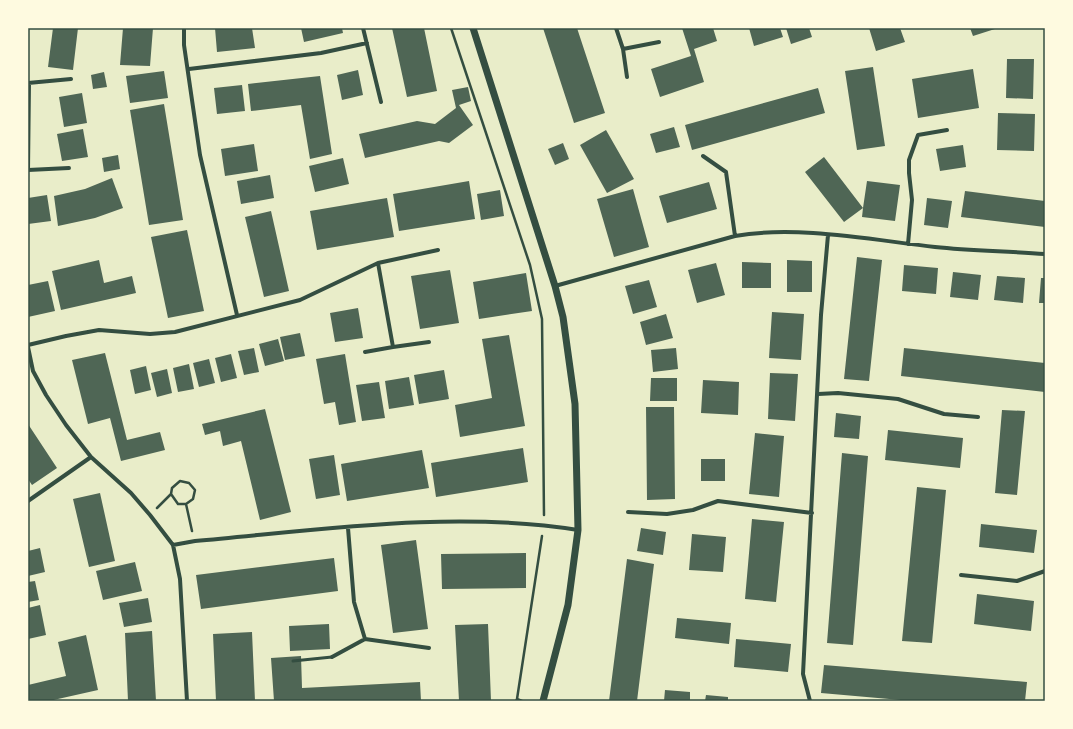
<svg xmlns="http://www.w3.org/2000/svg" width="1073" height="729" font-family="'PT Sans Narrow',sans-serif">
<style>
.building{fill:#4f6655}
.lines{fill:none;stroke-linecap:round;stroke-linejoin:round}
.path{stroke:#344e41;stroke-width:2.5}
.service{stroke:#344e41;stroke-width:3}
.minor{stroke:#344e41;stroke-width:4}
.tertiary{stroke:#344e41;stroke-width:7}
.neatline{fill:none;stroke:#344e41;stroke-width:1.5}
</style>
<rect width="100%" height="100%" fill="#e9edc9"/>
<path class="building" d="M53 28H78L73 70 48 67Z
M123 28H153L150 66 120 65Z
M215 28H252L255 48 217 52Z
M301 28H342L343 33 304 42Z
M392 28H424L437 91 407 97Z
M543 28H577L605 113 574 123Z
M682 28H713L717 41 694 49 704 82 660 97 651 69 691 56Z
M749 28H780L783 37 754 46Z
M786 28H809L812 37 791 44Z
M869 28H900L905 42 876 51Z
M970 28H998L973 36Z
M1007 59H1034L1033 99 1006 98Z
M873 67 885 146 857 150 845 71Z
M973 69 979 108 918 118 912 79Z
M358 70 363 95 342 100 337 75Z
M164 71 168 98 130 103 126 76Z
M104 72 107 87 93 89 91 75Z
M320 76 332 154 310 159 301 105 251 111 248 84Z
M242 85 245 111 217 114 214 88Z
M468 87 471 101 459 105 473 125 449 143 439 141 365 158 359 134 417 121 435 124 456 108 452 90Z
M818 88 825 113 692 150 685 125Z
M82 93 87 123 64 127 59 97Z
M164 104 183 220 149 225 130 110Z
M998 113 1035 114 1034 151 997 150Z
M674 127 680 147 656 153 650 134Z
M83 129 88 157 62 161 57 134Z
M606 130 634 179 607 193 580 145Z
M563 143 569 159 555 165 548 149Z
M254 144 258 171 225 176 221 149Z
M963 145 966 167 940 171 936 149Z
M118 155 120 169 104 172 102 158Z
M824 157 863 208 867 181 900 185 895 221 862 217 863 208 844 222 805 172Z
M343 158 349 184 315 192 309 166Z
M270 175 274 198 241 204 237 181Z
M112 178 123 208 95 218 58 226 54 196 85 189Z
M469 181 475 219 399 231 393 194Z
M709 182 717 209 667 223 659 196Z
M633 189 649 247 614 257 597 199Z
M500 190 504 216 481 220 477 194Z
M965 191 1045 201V227L961 217Z
M47 195 51 221 28 224V198Z
M387 198 394 237 317 250 310 211Z
M927 198 952 201 948 228 924 225Z
M271 211 289 291 264 297 245 217Z
M187 230 204 311 168 318 151 237Z
M857 257 882 260 869 381 844 379Z
M99 260 104 283 132 276 136 293 61 310 52 271Z
M787 260 812 261V292H787Z
M742 262 771 263V288H742Z
M716 263 725 295 697 303 688 270Z
M904 265 938 268 936 294 902 291Z
M450 270 459 323 420 329 411 276Z
M953 272 981 275 978 300 950 297Z
M526 273 532 311 479 319 473 282Z
M997 276 1025 278 1023 303 994 300Z
M1041 278H1045V303H1039Z
M649 280 657 307 633 314 625 286Z
M48 281 55 311 28 317V285Z
M358 308 363 338 335 342 330 313Z
M772 312 804 314 801 360 769 358Z
M666 314 673 338 646 345 640 322Z
M300 333 305 356 285 360 280 337Z
M509 335 525 426 460 437 455 405 492 398 482 339Z
M278 339 284 361 265 366 259 344Z
M254 348 259 372 244 375 238 351Z
M676 348 678 369 653 372 651 350Z
M904 348 1045 363V392L901 376Z
M105 353 127 440 160 432 165 450 121 461 110 418 88 424 72 360Z
M231 354 237 378 221 382 215 358Z
M345 354 356 422 339 425 335 402 324 404 316 359Z
M209 359 215 383 199 387 193 363Z
M189 364 194 389 178 392 173 368Z
M146 366 151 390 135 394 130 370Z
M167 369 172 393 157 397 151 373Z
M444 370 449 399 419 404 414 375Z
M770 373 798 374 795 421 768 419Z
M409 377 414 405 389 409 385 381Z
M651 378H677V401H650Z
M703 380 739 382 738 415 701 413Z
M379 382 385 418 362 421 356 385Z
M646 407H674L675 499 647 500Z
M265 409 291 512 260 520 241 441 223 446 220 431 205 435 202 424Z
M1002 410 1025 411 1017 495 995 493Z
M836 413 861 416 859 439 834 437Z
M28 424 57 468 32 485 28 479Z
M888 430 963 438 960 468 885 460Z
M755 433 784 436 779 497 749 494Z
M523 448 528 482 436 497 431 463Z
M422 450 429 488 347 501 341 464Z
M842 453 868 456 853 645 827 643Z
M334 455 340 495 316 499 309 459Z
M701 459H725V481H701Z
M917 487 946 490 932 643 902 641Z
M100 493 115 561 89 567 73 499Z
M752 519 784 522 776 602 745 599Z
M981 524 1037 530 1034 553 979 547Z
M641 528 666 532 663 555 637 551Z
M692 534 726 537 723 572 689 570Z
M416 540 428 629 393 633 381 545Z
M40 548 45 572 28 576V551Z
M526 553V588L442 589 441 554Z
M334 558 338 591 201 609 196 575Z
M627 559 654 564 637 701H609Z
M135 562 142 591 103 600 96 571Z
M35 581 39 600 28 602V582Z
M977 594 1034 601 1031 631 974 624Z
M148 598 152 622 124 627 119 603Z
M40 605 46 635 28 639V608Z
M677 618 731 623 729 644 675 638Z
M329 624 330 649 290 651 289 626Z
M488 624 491 701H459L455 625Z
M152 631 156 701H128L125 633Z
M252 632 255 701H216L213 634Z
M86 635 98 690 49 701H28V685L66 676 58 642Z
M736 639 791 644 788 672 734 667Z
M301 656 302 688 420 682 421 701H274L271 658Z
M824 665 1027 682 1025 701H912L821 693Z
M665 690 690 692V701H664Z
M706 695 728 697V701H705Z"/>
<g class="lines">
<path class="path" d="M451 28 530 265 542 319 544 515
M186 504 193 499 195 490 189 483 180 481 172 488 171 494 178 504H186L192 531
M157 508 171 494
M517 699 542 536
M516 701 517 699 522 701"/>
<path class="service" d="M293 661 332 657"/>
<path class="minor" d="M184 28V45L200 155 237 315
M363 28 381 102
M616 28 623 49 627 77
M623 49 659 42
M189 69 321 53 367 43
M28 83 71 79
M703 156 726 172 735 236
M28 170 29 83
M28 170 69 168
M908 244 912 200 909 173V160L918 135 947 130
M555 286 735 236C797 225 872 240 935 247 972 251 1009 251 1045 254
M28 345 66 336 99 330 150 334 175 332 300 300 378 263 438 250
M28 347 33 371 46 395 66 425 91 457 131 493 150 515 173 545 180 579 187 701
M393 347 429 342
M365 352 393 347 378 263
M818 394 838 393 898 399 944 414 978 417
M28 501 91 457
M628 512 667 514 693 510 718 501 812 513
M173 545 195 541C320 530 453 510 578 530
M961 575 1017 581 1045 571
M365 639 429 648
M332 657 365 639 354 602 348 528
M810 701 803 674 821 315 828 235"/>
<path class="tertiary" d="M473 28 555 286 563 317 575 404 578 530 568 605 543 701"/>
</g>
<rect width="1073" height="729" fill="none" stroke="#fefae0" stroke-width="58"/>
<rect x="29" y="29" width="1015" height="671" class="neatline"/>
</svg>
